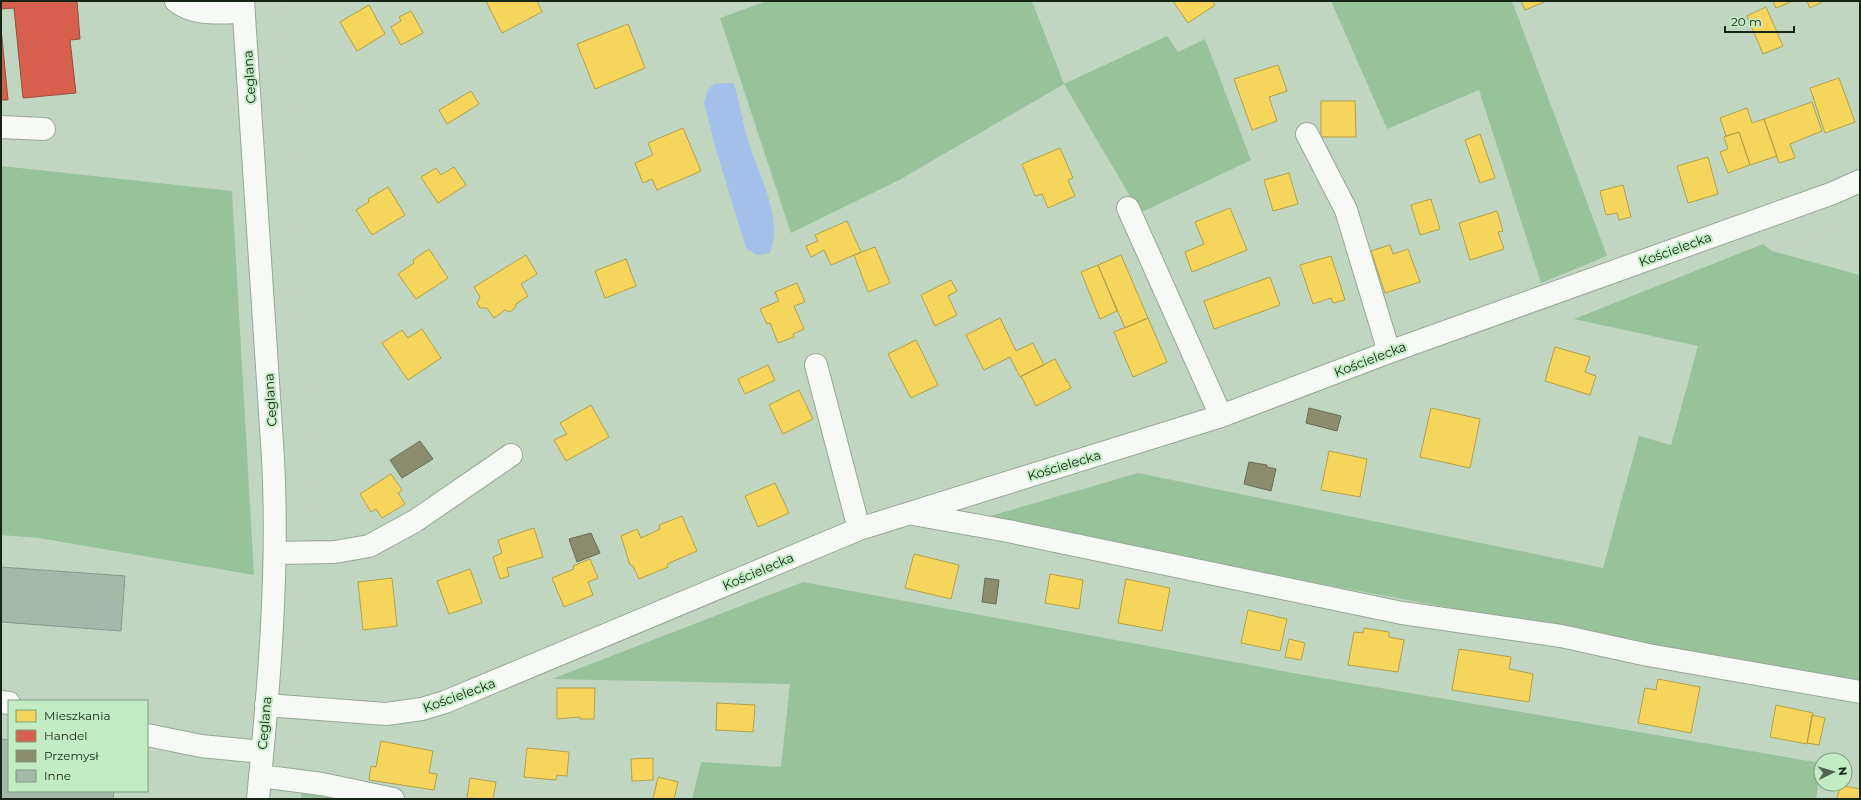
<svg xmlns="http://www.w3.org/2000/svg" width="1861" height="800" font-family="Montserrat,sans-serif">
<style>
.green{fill:#98c29a}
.water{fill:#a4c0ea}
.homes{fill:#f6d55c;stroke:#b3a047}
.shops{fill:#d6604d;stroke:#9c4e3c}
.industry{fill:#8c8c6e;stroke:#696d54}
.building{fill:#a5b9ab;stroke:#869a8c}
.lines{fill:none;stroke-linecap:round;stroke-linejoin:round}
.minor-casing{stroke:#96a796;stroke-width:24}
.path{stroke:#c7cdc7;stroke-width:2.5;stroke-dasharray:3 3;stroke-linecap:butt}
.minor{stroke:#f6f9f6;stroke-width:22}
.labels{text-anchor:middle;stroke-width:4;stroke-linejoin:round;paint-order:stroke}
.street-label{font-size:13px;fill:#162516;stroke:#c4ecc4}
</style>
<rect width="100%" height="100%" fill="#c0d6c0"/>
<path class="green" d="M767 1H1032L1064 84 1167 36 1178 52 1205 39 1251 160 1140 213 1064 84 901 179 791 233 720 18Z
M1331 1H1512L1607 256 1541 283 1479 90 1387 129Z
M1 166 232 191 254 575 39 538 1 535Z
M1763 244 1772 251 1860 275V684L977 520 1138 473 1603 568 1639 436 1671 445 1698 346 1574 319Z
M803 582 1304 675 1821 763 1816 799H692L701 762 781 767 790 684 552 679Z
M301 789 355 799H301Z"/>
<path class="water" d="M734 83C739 101 742 119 747 137 757 172 784 217 770 253L757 255 746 248 716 150 704 102 708 90 714 84Z"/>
<path class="homes" d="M486 1H537L542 12 502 33Z
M1173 1H1212L1215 5 1188 23Z
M1521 1H1544V2L1525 10Z
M1773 1H1793L1776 8Z
M1807 1H1824L1810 8Z
M369 5 385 34 357 51 340 22Z
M1766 7 1783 46 1763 54 1747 16Z
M411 11 423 33 401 45 391 27 401 21 399 17Z
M628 24 645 68 595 89 577 44Z
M1278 65 1287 91 1269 97 1277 121 1252 130 1234 79Z
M1839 78 1855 122 1825 133 1810 88Z
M471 91 479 104 447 124 439 110Z
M1321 101H1355L1356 137H1321Z
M1812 102 1822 131 1790 144 1795 158 1779 163 1764 119Z
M1747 108 1752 123 1764 119 1777 156 1750 165 1739 132 1726 136 1720 118Z
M683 128 701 171 657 190 652 179 643 183 635 163 653 155 648 143Z
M1739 132 1750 165 1728 173 1720 152 1728 149 1724 137Z
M1480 134 1495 178 1480 183 1465 140Z
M1060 148 1073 178 1068 180 1075 196 1048 208 1042 194 1035 196 1022 164Z
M1708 157 1718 194 1688 203 1677 166Z
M454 167 466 185 438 203 421 177 436 168 441 175Z
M1289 173 1298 204 1273 211 1264 180Z
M1623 185 1631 217 1619 220 1617 213 1606 215 1600 191Z
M388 187 405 215 372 235 356 210 369 202 368 199Z
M1431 199 1440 229 1420 235 1411 205Z
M1230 208 1247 250 1192 272 1185 252 1204 244 1195 222Z
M1497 211 1503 231 1498 232 1504 249 1470 260 1459 223Z
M847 221 861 252 831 265 824 250 811 257 806 246 818 241 815 235Z
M1390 245 1393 254 1408 249 1420 282 1385 293 1371 251Z
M875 247 890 283 868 292 854 255Z
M429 249 448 278 416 299 398 274 414 263 413 260Z
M526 255 537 274 521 284 528 296 516 304 515 308 510 312 505 310 494 318 487 308H480L477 303 480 297 474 287Z
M1121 255 1148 318 1125 328 1098 265Z
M1331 256 1345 300 1333 303 1331 298 1313 304 1300 265Z
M626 259 636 286 605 298 595 271Z
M1098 265 1117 311 1100 319 1081 272Z
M1270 277 1280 305 1214 329 1204 301Z
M951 280 957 291 948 296 957 315 935 326 921 295Z
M797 283 805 302 794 306 804 329 793 334 794 337 778 343 770 323 767 324 760 309 779 301 775 292Z
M1000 318 1016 351 1033 343 1044 365 1020 377 1010 357 984 370 966 335Z
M1148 318 1167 362 1133 377 1114 332Z
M422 329 441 358 408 380 382 343 402 330 408 338Z
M916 340 938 385 911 398 888 354Z
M1555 347 1590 357 1585 372 1596 376 1590 395 1545 381Z
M1055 359 1067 382 1068 381 1071 388 1036 406 1021 376Z
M768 365 775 380 745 394 738 379Z
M799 390 813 419 783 434 769 405Z
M591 405 609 437 566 461 554 440 567 434 560 423Z
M1431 408 1480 419 1470 468 1420 457Z
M1329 451 1367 459 1360 497 1321 490Z
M391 474 402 490 398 493 405 504 382 518 376 509 371 512 360 494Z
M775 483 789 513 758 527 745 496Z
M682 516 697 551 667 564 668 567 639 579 633 566 630 565 621 536 637 529 641 538 660 529 659 525Z
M534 528 543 557 507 568 509 576 500 579 493 557 502 553 498 540Z
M914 554 959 565 951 599 905 588Z
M590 559 598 578 588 582 593 595 564 607 552 578 574 569 573 566Z
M470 569 482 603 449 614 437 581Z
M1050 574 1083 580 1079 609 1045 603Z
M392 578 397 626 363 630 358 582Z
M1126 579 1170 588 1162 631 1118 623Z
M1248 610 1287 619 1280 651 1241 643Z
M1364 628 1389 632V637L1404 640 1398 672 1348 665 1354 632 1363 633Z
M1289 639 1305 643 1301 660 1285 657Z
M1459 649 1511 657 1509 669 1533 674 1529 702 1452 690Z
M1658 679 1700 687 1691 733 1638 723 1645 688 1656 690Z
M557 688H595L594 719H580V717L557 719Z
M717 703 755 705 753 732 716 730Z
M1776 705 1813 713 1807 744 1770 737Z
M1812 715 1825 718 1819 745 1807 743Z
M381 741 433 751 429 773 437 774 434 790 369 780 371 766 376 767Z
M527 748 569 752 567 776 557 775 556 780 524 777Z
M653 758V780L632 781 631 759Z
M658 777 678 782 674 799H653Z
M470 778 496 782 493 799 467 798Z
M1840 785 1860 789V799H1837Z"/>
<path class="shops" d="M1 1H77L80 39 70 40 76 93 23 98 14 8 1 9Z
M1 28 8 100H1Z"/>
<path class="industry" d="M1309 408 1341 416 1337 431 1306 423Z
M420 441 433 459 402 478 390 460Z
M1249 462 1267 465V467L1276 469 1271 491 1244 484Z
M591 533 600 553 577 562 569 539Z
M985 578 999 580 996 604 982 602Z"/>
<path class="building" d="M1 567 125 576 121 631 1 622Z
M1 739 9 740V791H114L113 799H1Z"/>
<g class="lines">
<defs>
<path id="minor" d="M176 1C193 16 222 12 244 12
M243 1 273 458C279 572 269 685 258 799
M1 127 44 129
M1307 134 1346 210 1389 352
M1128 208 1221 416
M816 365 859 529
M913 514 1008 531 1402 613 1561 636 1648 655 1860 692
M275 553 335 552 369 546 415 521 511 455
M1 702 9 703
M266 705 386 714 422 709 445 702 859 529 1221 416 1389 352 1833 193 1860 181
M147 735 201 746 262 752
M260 776 322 784 393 799"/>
</defs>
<use href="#minor" class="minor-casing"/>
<path class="path" d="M283 1 314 507 308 531
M1774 238 1779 250 1860 219
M295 685 302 574
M289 757 291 730"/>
<use href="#minor" class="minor"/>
</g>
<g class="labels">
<g class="street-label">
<text transform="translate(249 77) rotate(-94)" y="5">Ceglana</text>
<text transform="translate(1675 249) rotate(-20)" y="5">Kościelecka</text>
<text transform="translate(1370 359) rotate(-21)" y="5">Kościelecka</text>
<text transform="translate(270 400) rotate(-94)" y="5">Ceglana</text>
<text transform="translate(1064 465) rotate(-17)" y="5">Kościelecka</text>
<text transform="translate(758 571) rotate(-23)" y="5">Kościelecka</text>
<text transform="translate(459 695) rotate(-20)" y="5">Kościelecka</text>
<text transform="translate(264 723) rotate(-85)" y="5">Ceglana</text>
</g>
</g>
<rect width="1861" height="800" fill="none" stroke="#162516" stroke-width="4"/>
<rect x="8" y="700" width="140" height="92" fill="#c4ecc4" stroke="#7e9c7e"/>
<rect x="16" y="710" width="20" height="12" fill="#f6d55c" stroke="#7e9c7e"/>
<text x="44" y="720" font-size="12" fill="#162516">Mieszkania</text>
<rect x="16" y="730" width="20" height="12" fill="#d6604d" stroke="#7e9c7e"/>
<text x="44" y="740" font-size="12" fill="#162516">Handel</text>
<rect x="16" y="750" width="20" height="12" fill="#8c8c6e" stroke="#7e9c7e"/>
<text x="44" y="760" font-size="12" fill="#162516">Przemysł</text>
<rect x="16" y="770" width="20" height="12" fill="#a5b9ab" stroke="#7e9c7e"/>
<text x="44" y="780" font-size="12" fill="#162516">Inne</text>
<g transform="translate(1833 772) rotate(85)"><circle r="19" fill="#c4ecc4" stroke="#7e9c7e"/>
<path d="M0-3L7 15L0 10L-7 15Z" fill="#526352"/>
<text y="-6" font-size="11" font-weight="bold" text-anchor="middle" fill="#162516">N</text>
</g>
<path d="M1725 26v6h69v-6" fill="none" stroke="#162516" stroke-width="2"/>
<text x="1731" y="26" font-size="12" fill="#162516" stroke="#c4ecc4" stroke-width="3" paint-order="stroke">20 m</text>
</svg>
